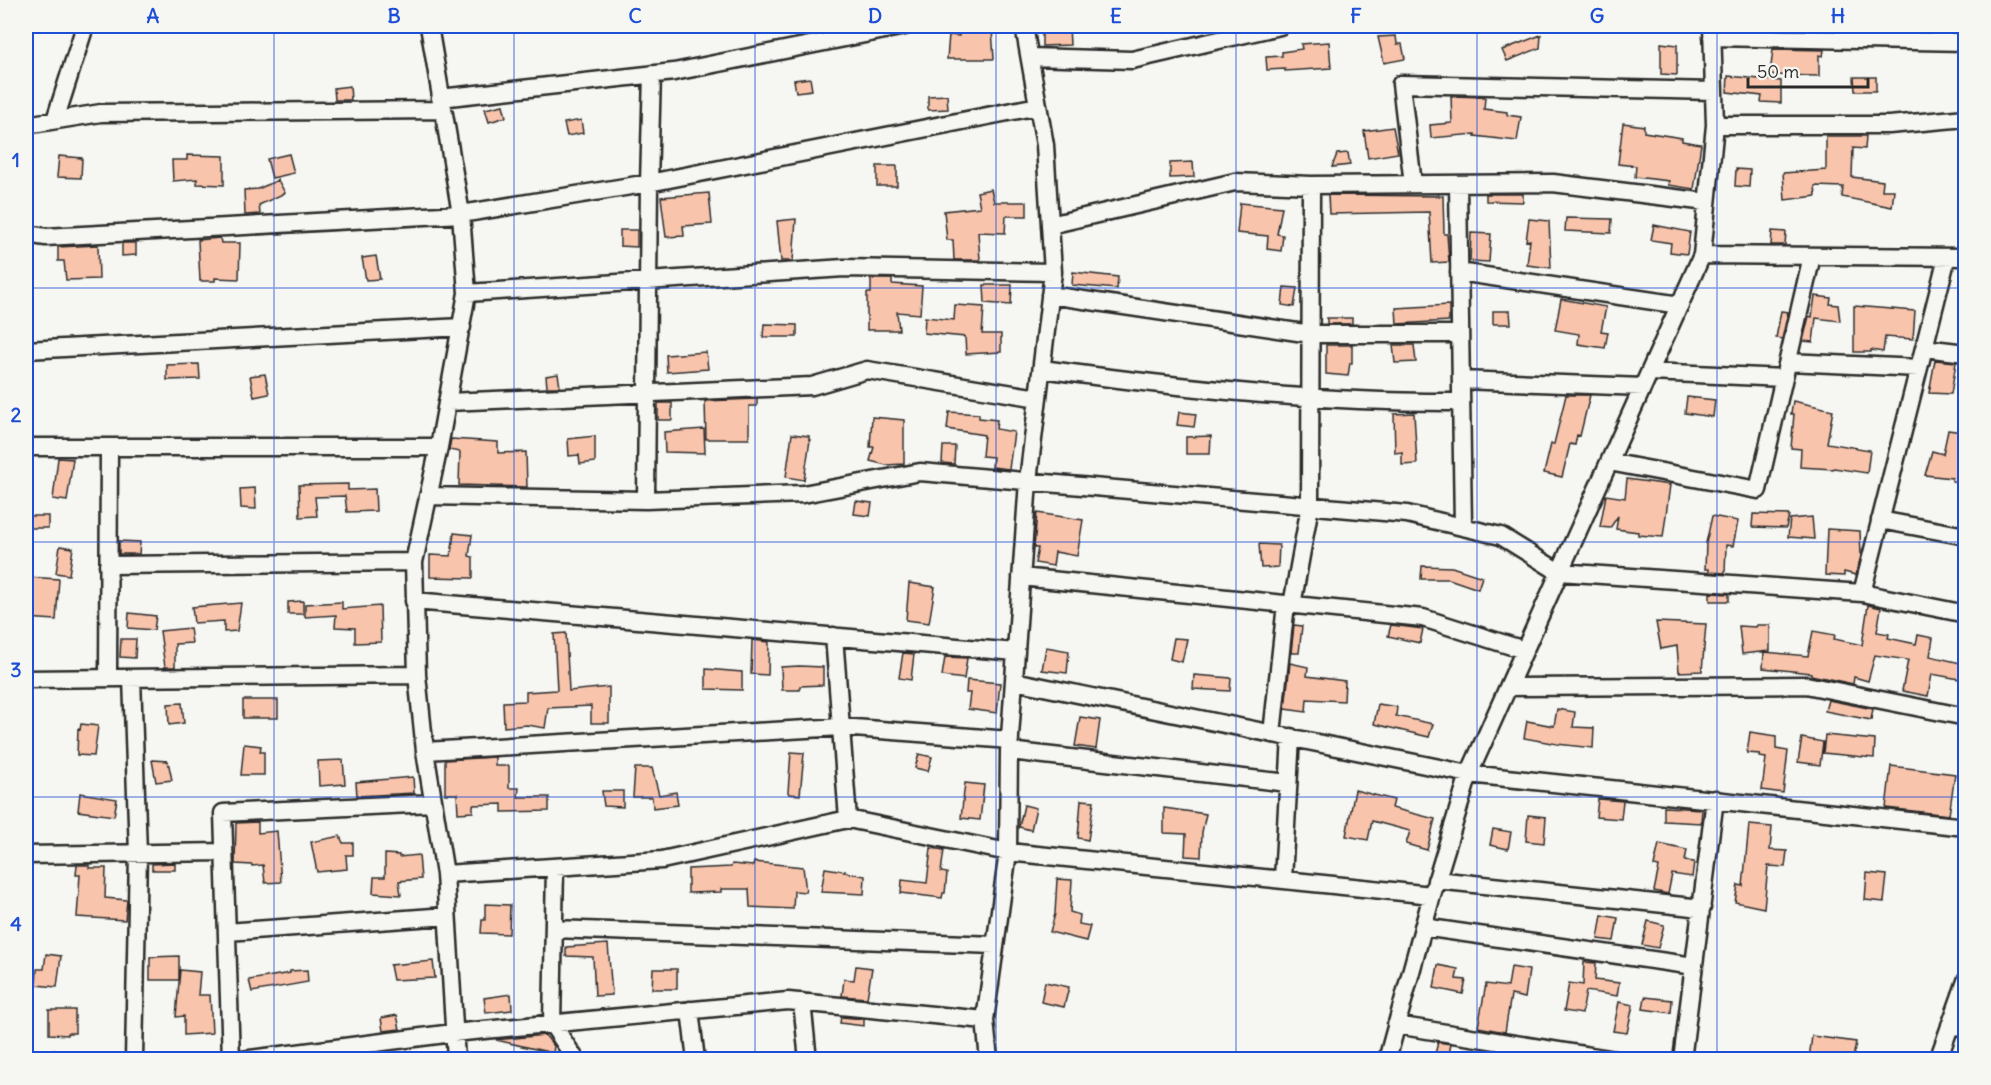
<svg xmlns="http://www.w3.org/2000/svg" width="1991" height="1085" font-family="Delius,sans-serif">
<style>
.building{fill:#f9c4ac;stroke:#2b2b2b;stroke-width:1.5}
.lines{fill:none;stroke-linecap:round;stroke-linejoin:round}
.street-casing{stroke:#2b2b2b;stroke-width:21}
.street{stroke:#f6f6f2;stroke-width:16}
.grid{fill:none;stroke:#1d4ed8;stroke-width:1.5;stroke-opacity:0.55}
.neatline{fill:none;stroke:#1d4ed8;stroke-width:2}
.grid-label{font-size:20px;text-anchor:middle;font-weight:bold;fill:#1d4ed8}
</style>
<rect width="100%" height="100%" fill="#f6f6f2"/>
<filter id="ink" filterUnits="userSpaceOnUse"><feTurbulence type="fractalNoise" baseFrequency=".0167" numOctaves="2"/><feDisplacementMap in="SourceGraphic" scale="12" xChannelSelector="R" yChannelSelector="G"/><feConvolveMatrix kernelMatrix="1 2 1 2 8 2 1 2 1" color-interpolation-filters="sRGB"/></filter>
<g filter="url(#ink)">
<path class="building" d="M976 26V31L992 29 994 59H947L949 35 959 36V27Z
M1042 26H1069L1070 45 1042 46Z
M1541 35 1540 48 1507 61 1502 50Z
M1396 36 1397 44H1402L1405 59 1384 63 1378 37Z
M1329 42 1331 68 1285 71V69L1267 70 1266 57 1282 56V52L1302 49 1301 44Z
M1661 43 1677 45V75L1661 74Z
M1773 49 1824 50 1823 56 1819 55V76L1770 75Z
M1728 76 1781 81V103L1761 102 1762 96 1727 92Z
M1854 77H1876V91H1855Z
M810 78 812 90 796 92 794 80Z
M350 86 351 100H335L334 88Z
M947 95 948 109 928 110V96Z
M1451 96 1485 97 1484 109 1507 112V115L1521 117 1517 141 1475 136V134L1431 138 1430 125 1452 123Z
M503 105 506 117 489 122 485 109Z
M581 120 583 133 567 136 564 123Z
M1623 123 1644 126V132L1682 138V141L1701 144 1694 189 1668 185 1669 181 1635 177 1636 166 1618 164Z
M1393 127 1398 153 1368 158 1364 131Z
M1826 136H1866L1865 149 1853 148 1852 177 1883 181 1882 190H1894L1892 207 1842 197 1843 187 1815 186 1816 196 1785 200 1783 173 1826 170Z
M1348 153 1350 165 1332 167 1337 154Z
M289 154 294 173 272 178 267 159Z
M187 155 224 156V185L197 184V179L173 181 172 160H187Z
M59 156 82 158 81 178 57 177Z
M1193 162 1194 177 1170 178V163Z
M877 166H897V186H877Z
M1736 169 1750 170 1749 187 1735 186Z
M278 180 285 193 259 205 260 214 245 215 244 190 258 189Z
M991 189 994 202H1027V216H1006L1005 233 978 232 980 260H954L953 240H947L944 211 980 207 977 192Z
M709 193 712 224 683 226 684 236 666 237 661 197Z
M1486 194H1523V202L1486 201Z
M1328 195 1443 196 1444 234H1447L1449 262 1432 263 1429 212 1329 214Z
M1240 203 1282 207 1277 234 1283 235 1281 251 1267 249 1268 236 1237 233Z
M1566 218 1612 219 1611 233 1565 231Z
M796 219 793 261H781L777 221Z
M1529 219 1549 221 1551 268 1527 265 1530 240 1526 241Z
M1654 225 1690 232 1687 254 1670 252 1671 243 1651 240Z
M620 230H637V247L620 246Z
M1772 231 1786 232 1785 245H1771Z
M1471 233 1491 234 1489 262 1470 261Z
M220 238 221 243H240L239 279 215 278V281H200L198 240Z
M122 243H136V255L122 256Z
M98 245 99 279 66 280 64 261H58V247Z
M376 256 380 279 366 280 362 258Z
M1073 272 1118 277 1117 289 1072 285Z
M871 279H892V284L922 286 920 314 897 312 899 330H867V293H871Z
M984 285H1012L1011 305 985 303Z
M1284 287 1297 288 1294 307 1282 305Z
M1815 296 1831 298 1830 304 1838 305 1840 321 1816 318 1813 342 1803 341 1809 316 1812 317Z
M1561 299 1606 307 1601 331 1608 332 1605 348 1578 344 1579 334 1555 330Z
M955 305 984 307 982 334H1001V352L966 354 965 337 924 333 925 317 954 320Z
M1449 305V321L1397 324 1396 308Z
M1854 306 1915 311 1913 339 1885 337 1883 352 1871 350V352H1854Z
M1493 311H1510L1511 324H1493Z
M1781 311 1788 312 1782 339 1776 338Z
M1327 318H1352V324H1327Z
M764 324 797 325V337H763Z
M1326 345H1352V363H1350L1348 376 1326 374Z
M1393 345H1414L1416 362 1395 363Z
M706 352 708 369 667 372 666 355Z
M1935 360 1956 362 1951 394 1929 393Z
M199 364 200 379 167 380V365Z
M265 374 269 394 254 397 250 376Z
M558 374 560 387H547L546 376Z
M1566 395H1590L1580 436 1577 435 1575 445 1570 444 1562 477 1544 473 1551 444H1554Z
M1687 397 1715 400 1713 417 1685 413Z
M757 399V406H749V439H706L705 401Z
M1793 401 1833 410 1827 443 1870 450 1867 473 1834 468 1833 469 1800 467 1801 449 1791 448 1794 414H1791Z
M658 403H672V420H658Z
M949 412 979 414V418L997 420 996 429 1014 432 1009 469 992 467 993 457 982 456 984 435 947 429Z
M1179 412 1196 414 1194 427 1177 425Z
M1414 413 1417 464 1402 465V452L1395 453 1394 414Z
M872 417 904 420V464L886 465 870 461 874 447H870Z
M704 429 705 453 665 452 664 432Z
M1948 430 1962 432 1959 447 1960 443 1965 444V484L1952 481V478L1925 475 1932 451 1943 454Z
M792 434 809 436V440H810L804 480 786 477Z
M595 436V462L580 464 579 455 569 456 568 439Z
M1211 436 1210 454H1186V437Z
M451 439 498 442V453L526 452 527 487 459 485 460 452 449 450Z
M943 446H955L954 464 942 463Z
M58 458 73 459 67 501 53 499Z
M1627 479 1670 485 1663 537 1638 535V532L1616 529 1618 516 1610 528 1600 527 1606 495 1625 498Z
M348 484V490L375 489 376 511 347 512 345 496 315 497 317 516 300 517 299 485Z
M255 488 256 509 241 508 240 489Z
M856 501 872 503 870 516 854 514Z
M1037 513 1083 520 1077 556 1055 552 1053 566 1035 563 1038 548H1034Z
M1753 514 1789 515 1786 528 1752 527Z
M26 516H48V528H26Z
M1712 516 1738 521 1733 546 1726 545 1725 573 1709 572V569H1705L1706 543Z
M1812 517 1814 539 1788 537 1790 519Z
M1827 529 1860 531 1861 556 1856 575 1844 572V576L1825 575Z
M454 533 472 535 469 556 473 557V578L430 577V555L451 556Z
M119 541 140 542 139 554H119Z
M1259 544 1279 545 1278 567 1261 568Z
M60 546 73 548 69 575 56 573Z
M1422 566 1452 567 1482 577 1478 589 1449 579H1421Z
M26 577 59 579 56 620 26 618Z
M909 583 935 587 929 623 906 620Z
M1710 593 1729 594V601H1710Z
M303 601V614H288V602Z
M342 602V609L380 606 381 642 355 643V628L335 627 336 615 305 617V604Z
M241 603 237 631 224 632V621L194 623 192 607Z
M1868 605 1881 608 1877 632 1889 634 1888 638 1916 644 1918 635 1933 638 1930 656 1965 664V680L1932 674 1928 696 1902 691 1908 660 1875 655 1868 681 1854 677 1853 684 1811 675V673L1763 668 1764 652 1808 656 1813 631 1835 635 1834 639 1862 645Z
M129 613 156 616 154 630 128 628Z
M1656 622 1706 624 1702 671 1679 672 1677 646 1661 649Z
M1294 625 1302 626 1299 653H1291Z
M1391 625 1423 629 1420 643 1388 636Z
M1757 625H1770V651L1742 654 1739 626 1756 627Z
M190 628 192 643 175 644V667H165L160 631Z
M566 633 569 691 609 687V723H591V706L548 708 545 728 527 725 504 727 503 702 526 701V692L557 690 554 634Z
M1174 638 1187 639 1182 662 1170 659Z
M121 639H136L135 658 120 657Z
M752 640 769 642 768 675 751 674Z
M1046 647 1069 651 1067 673 1042 670Z
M903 653 914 654 911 680 899 678Z
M945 657 967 658 964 679 942 676Z
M1290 663 1308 667 1307 676 1345 681 1344 701 1307 699 1306 712 1285 709Z
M799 666 823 667V685L800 686V690H782L781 667Z
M706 669 742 672V690L706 689Z
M1194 675 1231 678 1230 691 1193 689Z
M967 680 1000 683 997 713 968 709 970 693H966Z
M243 700H278V718H243Z
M1828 700 1873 709 1871 720 1825 711Z
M182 703 184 723 169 725 168 704Z
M1378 704 1397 707 1396 716 1433 724 1429 737 1374 724Z
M1557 709 1575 712 1573 727 1594 728 1593 748 1557 744 1524 738 1527 721 1554 726Z
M1080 717 1100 720 1096 749 1075 746Z
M81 724 98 726 94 756 77 755 78 729 80 730Z
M1750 732 1776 736V749L1788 751 1783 793 1762 790 1766 758 1759 757 1760 754 1747 753Z
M1825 735 1875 740 1874 758 1823 753Z
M1802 738 1823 742 1820 765 1798 762Z
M244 744 261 746 260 752H264V775H241Z
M791 752 804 753 800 795 789 794 788 792Z
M919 754 932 757 928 771 915 768Z
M495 757V766H509V788H519L518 797H549V811L502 812V804L473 805V812L458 813 457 794H445V760Z
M152 760 168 761 172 780 156 782Z
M343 760 345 784 319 786 318 761Z
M1891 766 1955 774 1949 815 1886 808Z
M635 768H652L659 795 676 792 678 805 653 808 652 797H633Z
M413 777 414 793 357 796 356 782Z
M965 783 984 785 980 820 961 818Z
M1355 790 1394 800 1392 808 1435 819 1427 850 1406 844 1410 831 1372 821 1368 840 1346 836Z
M602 791H623V807L604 806Z
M80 793 117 799 114 816 78 811Z
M1598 799 1623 801 1621 819 1596 817Z
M1081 800 1094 801 1088 840 1078 838Z
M1024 805 1036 808 1031 830 1019 827Z
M1664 807 1702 809 1701 823 1664 821Z
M1164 808 1206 814 1202 832 1201 857 1185 856 1186 834 1164 833Z
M1528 815 1546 817 1544 843 1526 841Z
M258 822V833L277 831 281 882 265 883 263 865 252 866V865L235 864 236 823Z
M1749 825 1772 827 1770 850 1787 851 1785 867 1768 866 1764 908 1735 902 1738 885 1743 886Z
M1493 829 1511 832 1508 849 1490 845Z
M340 836 343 843H353V855H346L347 869 317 872 311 842Z
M1659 844 1687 850 1685 861 1694 862 1692 877 1672 874 1668 894 1654 891 1659 867 1654 866Z
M931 848 944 850 941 872 947 873 945 893H943L942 898 901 893 902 880 927 883Z
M385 854 399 855V857L419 855 421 879 399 881 401 895 373 893 374 877H385Z
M754 862 803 867 806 892 794 891 793 909 750 907 749 889H721V892L688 893V869L731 867 732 864 753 866Z
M175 863V870H152V864Z
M77 865H89V868H106L105 898 127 900 125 920 77 917 80 875H76Z
M825 868 845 871 844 872 865 876 864 894 821 892Z
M1867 873 1887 875 1884 902 1865 900Z
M1057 879 1072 880 1070 912 1080 915 1079 924 1090 926 1086 941 1050 932 1055 914Z
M485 904 510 905 509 934 481 933 482 920H485Z
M1602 915 1618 918 1614 941 1598 939Z
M1648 921 1664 925 1658 948 1642 945Z
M608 944 612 995 595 996 593 957 566 956V947Z
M46 954 61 956 57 987 36 985 37 969H44Z
M179 956V980H150V957Z
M433 961 435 978 393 980 390 965Z
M1584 962 1596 963 1595 980 1619 983 1617 996 1586 991 1582 1014 1564 1011 1569 983 1583 985Z
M1438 965 1458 969 1456 979 1466 980 1463 994 1434 988Z
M856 966 872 968 867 998 842 996 844 979 854 980Z
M1511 967 1529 970 1525 998 1511 995 1505 1032 1478 1027 1486 984 1508 987Z
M653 969H677V989H652Z
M180 970 200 972 198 995H210L212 1033 184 1035V1016L176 1017Z
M307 970 308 982 252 992 249 980 290 973V971Z
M1045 982 1069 987 1064 1007 1041 1002Z
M511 994 512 1010 486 1013 484 998Z
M1645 997 1672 1000 1671 1013 1643 1009Z
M1619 1002 1633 1005 1627 1033 1613 1031Z
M49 1010H75V1033H68V1035L49 1034Z
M397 1015 400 1029 383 1031 381 1018Z
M841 1017 864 1019V1026L840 1023Z
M545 1035 554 1046 553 1053 496 1040Z
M1812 1036 1856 1042 1853 1059H1809Z
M1438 1042 1451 1044 1448 1059 1434 1058Z"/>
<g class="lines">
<defs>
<path id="street" d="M429 26 461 214 467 293 439 447 414 562 417 675 425 751 445 874 456 1060
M1712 37 1966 42
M1030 57 1132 60 1280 26
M440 98 674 72 905 26
M55 120 85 26
M26 125 101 113 442 110
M1715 125H1889L1966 118
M1413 184 1401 84 1714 91
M1458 184 1463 527
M1050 225 1235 182 1311 185 1553 183 1707 202
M26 234 46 237 461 214 649 183 1038 106
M1702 255 1966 257
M1459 272 1680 305
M467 293 844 268 1053 272
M1050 295 1311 334H1459
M1924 348 1966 353
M26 350 462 327
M1788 362 1919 368
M1042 369C1180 388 1321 403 1461 402
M1650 372 1784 378
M1461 380 1643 387
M448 402 812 386 867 370 1038 398
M26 447H439
M1609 462 1758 490 1812 256
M428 496 646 500 803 494 920 472 1407 514 1501 536 1559 572 1862 593 1966 614
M646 500 649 183 652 74
M1880 520 1966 536
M108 565 414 562
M1021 577 1423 618 1524 650
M1862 593 1947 257
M414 601 1016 652
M1292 605 1310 506 1311 185
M834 636 848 819
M108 678 109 447
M132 678 138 853 134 1060
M26 679 417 675
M1014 681 1469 774 1966 827
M1508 687 1806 685 1966 717
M1272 734 1286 604
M425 751 841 727 1010 740
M1009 751 1288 783
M26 855 224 852
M555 867 552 1024 576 1060
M445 874 662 860 848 819 1008 852 1432 895
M1283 879 1291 737
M1436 880 1702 908
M1423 927 1694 966
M554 929 995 945
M227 932 447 916
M802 1002 808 1060
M690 1010 696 1060
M1396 1025 1616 1060
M1950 1025 1966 1028
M26 1059 54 1060
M231 1060 223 813 433 803
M242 1060 453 1033 788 1001 985 1020
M989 1060 985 1020 1008 852 1009 751 1028 481 1053 272 1045 145 1024 26
M1387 1060 1432 895 1469 774 1702 255 1715 125 1712 26
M1682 1060 1715 799
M1938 1060 1966 981"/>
</defs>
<use href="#street" class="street-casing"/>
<use href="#street" class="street"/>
</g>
</g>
<path class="grid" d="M274 26V1060M514 26V1060M755 26V1060M996 26V1060M1236 26V1060M1477 26V1060M1717 26V1060M26 288H1966M26 542H1966M26 797H1966"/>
<rect width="1991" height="1085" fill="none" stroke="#f6f6f2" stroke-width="66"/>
<path d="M1748 78v9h120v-9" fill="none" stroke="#2b2b2b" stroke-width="3"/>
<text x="1757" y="78" font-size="18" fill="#2b2b2b" stroke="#f6f6f2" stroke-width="4.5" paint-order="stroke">50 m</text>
<rect x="33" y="33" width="1925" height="1019" class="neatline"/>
<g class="grid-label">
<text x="153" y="23">A</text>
<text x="394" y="23">B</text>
<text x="635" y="23">C</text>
<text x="875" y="23">D</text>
<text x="1116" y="23">E</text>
<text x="1356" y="23">F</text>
<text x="1597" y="23">G</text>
<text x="1838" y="23">H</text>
<text x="16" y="167">1</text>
<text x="16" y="422">2</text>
<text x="16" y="677">3</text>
<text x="16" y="931">4</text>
</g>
</svg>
